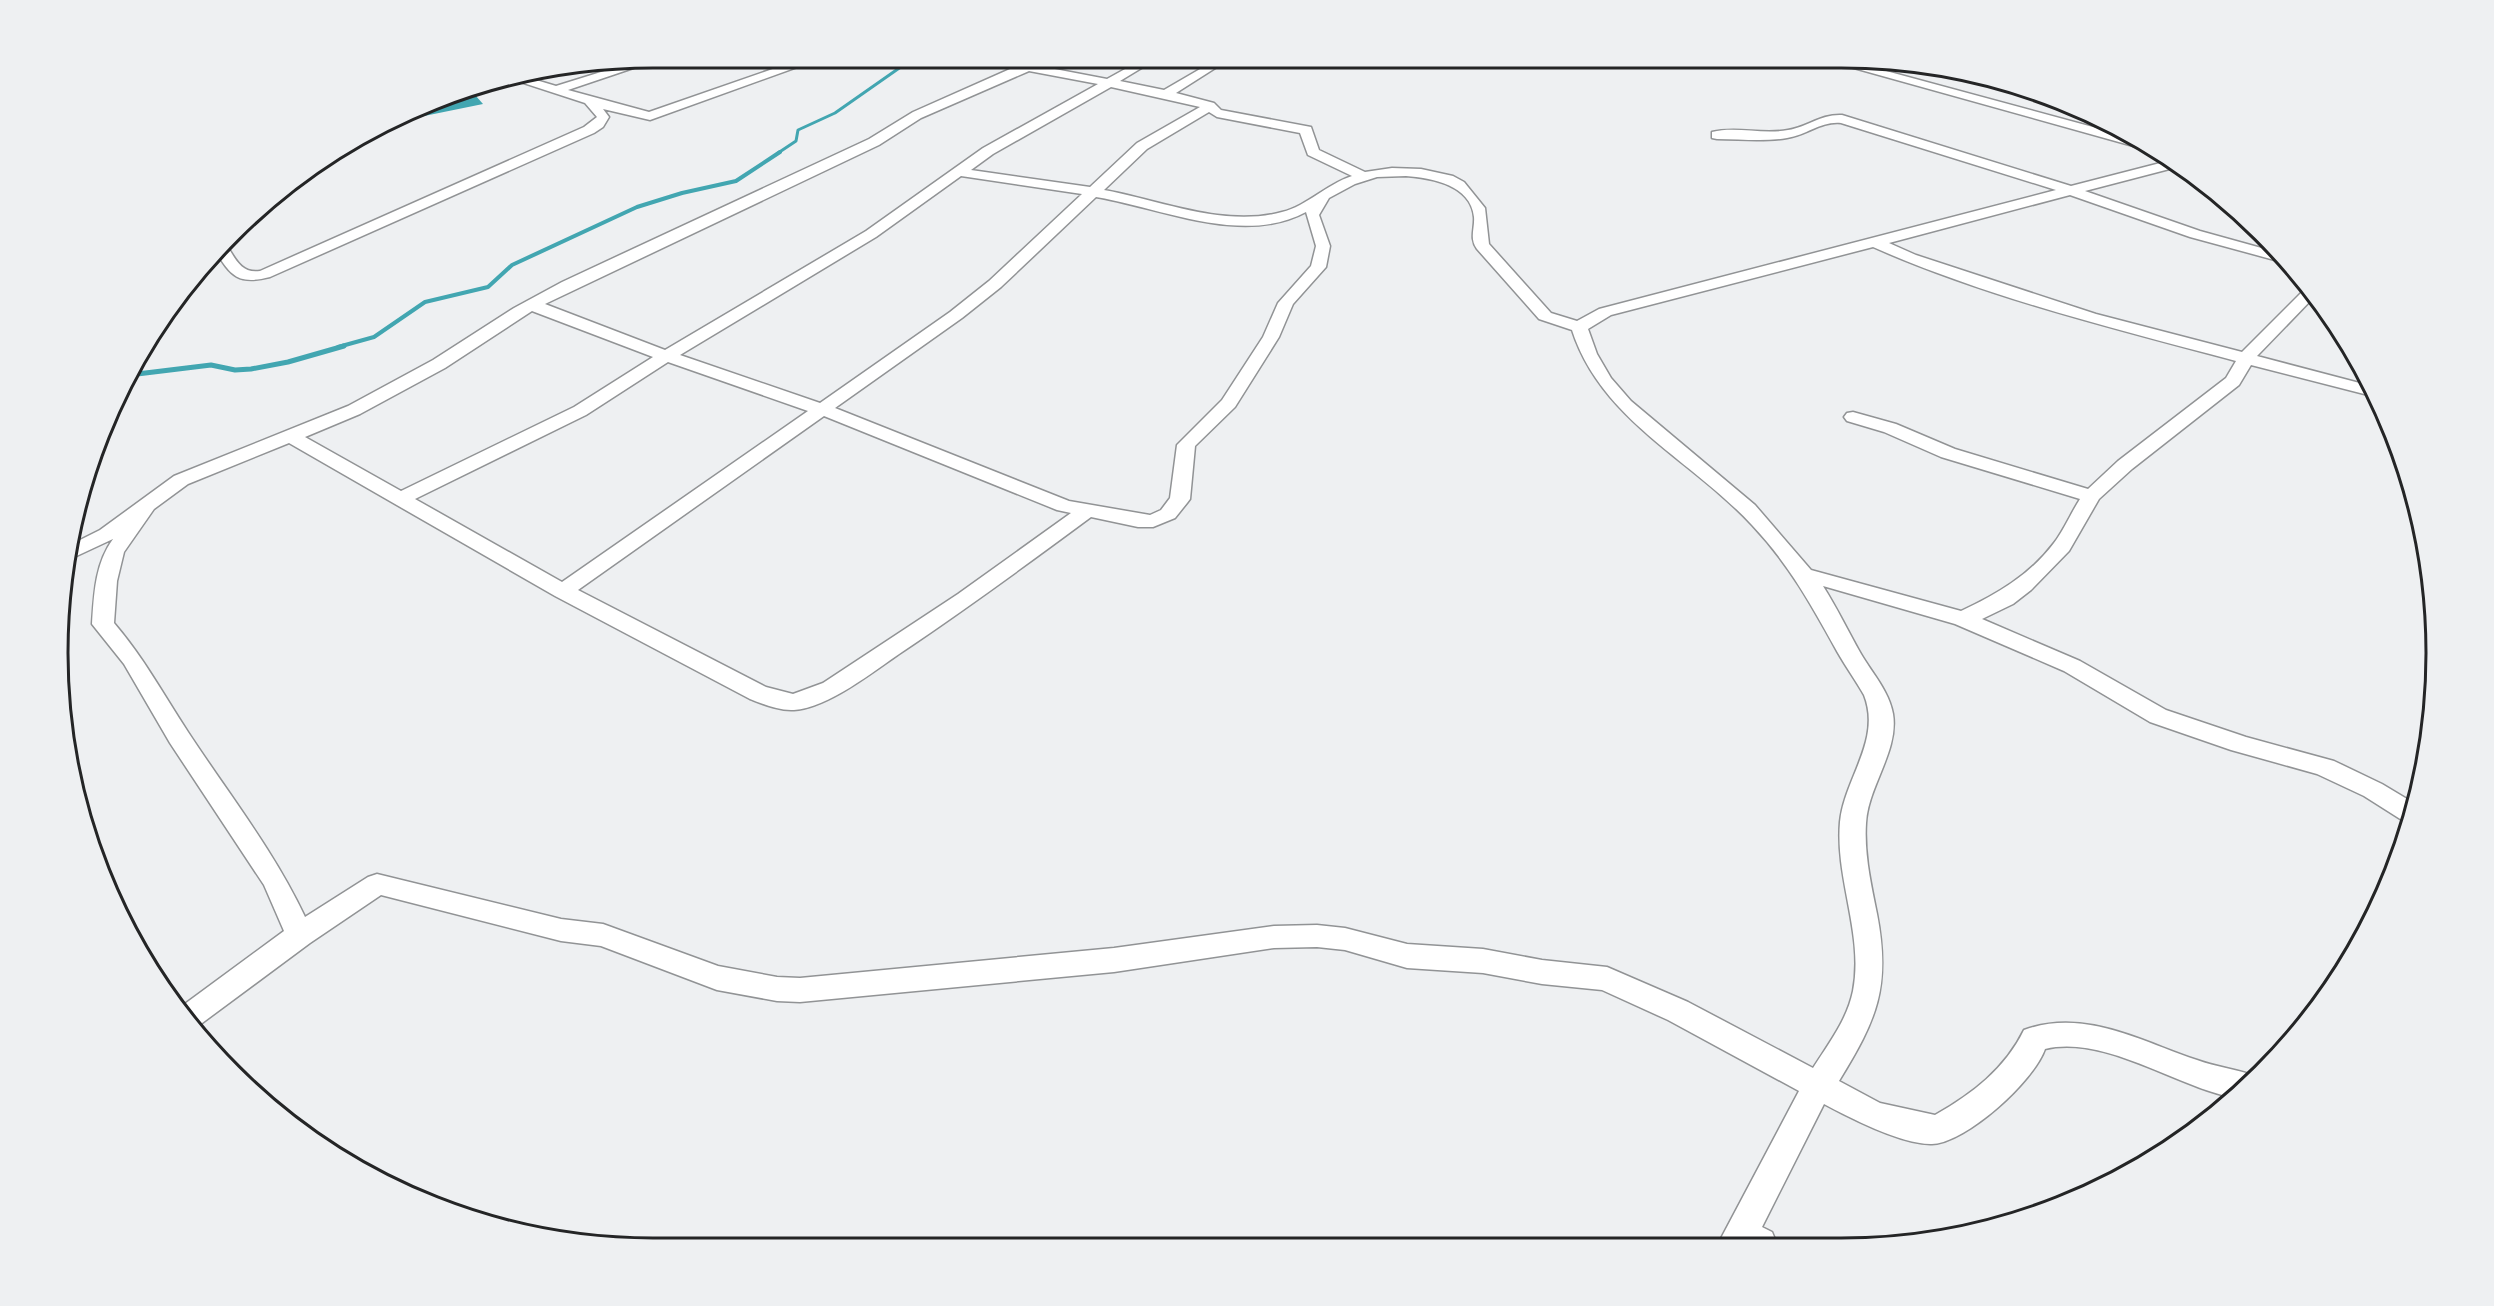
<svg xmlns="http://www.w3.org/2000/svg" width="2494" height="1306" font-family="'Asap Condensed',sans-serif">
<style>
.water{fill:#42a6b1}
.lines{fill:none;stroke-linecap:round;stroke-linejoin:round}
.stream-far2{stroke:#42a6b1;stroke-width:3}
.stream-far1{stroke:#42a6b1;stroke-width:4}
.stream{stroke:#42a6b1;stroke-width:5}
.minor-casing{stroke:#919395;stroke-width:3}
.minor{fill:#fff;fill-rule:evenodd}
.rim{fill:none;stroke:#242526;stroke-width:3}
</style>
<rect width="100%" height="100%" fill="#eef0f2"/>
<path class="water" d="M468 87 483 104 380 125 461 89Z"/>
<g class="lines">
<path class="stream-far2" d="M778 153 796 141 798 130 835 113 915 57"/>
<path class="stream-far1" d="M338 347 374 337 425 302 488 287 512 265 637 207 682 193 736 181 780 152"/>
<path class="stream" d="M129 375 211 365 235 370 251 369 288 362 344 346"/>
<defs>
<path id="minor" d="M666 57 568 90 649 112 807 57H825L650 120 603 109 609 117 603 127 594 133 270 277C239 285 231 277 215 250L225 243C235 257 240 274 260 271L584 127 597 117 585 103 505 77 516 74 556 86 646 58Z
M1037 57H1051L1039 66 1107 79 1145 58H1158L1120 81 1164 90 1219 58H1231L1176 93 1214 103 1221 110 1311 127 1319 150 1365 172 1392 168 1421 169 1453 176 1464 182 1485 208 1489 244 1551 313 1577 321 1599 309 2056 190 1841 123C1821 121 1807 135 1787 138 1764 142 1740 139 1717 139L1712 138V132C1736 126 1763 135 1788 130 1808 127 1820 114 1842 115L2071 186 2172 160 2181 166 2085 191 2200 231 2283 254 2293 265 2190 237 2070 195 1889 243 1916 255 2096 314 2242 352 2308 286 2315 296 2257 356 2371 386 2376 397 2251 365 2239 385 2132 469 2099 499 2069 551 2031 590 2013 604 1982 619 2080 661 2166 710 2246 737 2334 761 2382 784 2417 805 2411 823 2405 822 2364 796 2317 774 2231 750 2150 722 2064 671 1955 624 1823 586C1837 608 1848 631 1861 654 1872 673 1889 691 1893 714 1899 751 1868 786 1866 823 1864 854 1871 884 1877 914 1891 987 1877 1019 1839 1081L1880 1103 1935 1115C1972 1094 2005 1069 2024 1030 2084 1008 2140 1041 2197 1060 2216 1067 2236 1069 2255 1076L2231 1097C2173 1085 2104 1035 2045 1049 2034 1081 1966 1143 1932 1144 1903 1145 1850 1118 1824 1104L1762 1227 1772 1232 1777 1244H1718L1799 1091 1668 1020 1602 990 1542 984 1483 973 1407 968 1345 950 1317 947 1274 948 1114 972 800 1002 777 1001 717 990 601 946 561 941 381 895 310 943 194 1029 178 1009 284 931 264 885 170 743 124 664 92 624C94 594 95 564 113 539L68 560 70 545 100 530 174 476 348 406 433 360 514 308 562 282 869 139 913 112ZM1029 71 1098 84 983 148 866 231 665 350 545 304 879 145 921 118ZM1111 87 1200 107 1137 143 1090 187 971 170 993 154ZM1209 112 1217 117 1300 133 1308 155 1352 176C1327 184 1307 206 1282 212 1224 228 1160 200 1104 190L1147 149ZM961 176 1082 194 989 281 950 312 820 403 680 355 876 237ZM1406 176C1432 178 1471 185 1474 217 1475 229 1469 238 1477 249L1539 319 1572 330C1601 420 1691 459 1752 525 1789 564 1812 606 1838 653 1846 667 1856 681 1864 695 1882 740 1844 779 1840 822 1835 879 1864 935 1853 991 1847 1020 1829 1043 1813 1068L1688 1002 1607 967 1542 960 1483 949 1407 944 1345 928 1317 925 1274 926 1114 948 800 978 777 977 718 966 603 924 561 919 377 874 368 877 305 917C274 851 228 793 188 732 163 694 144 658 114 623L117 581 124 552 154 509 188 484 289 443 555 596 750 699C763 704 779 711 794 710 828 708 874 671 902 652 966 609 1029 563 1091 517L1138 527H1153L1175 518 1187 503 1190 499 1195 446 1235 407 1279 337 1293 304 1326 267 1330 246 1319 215 1329 198 1355 184 1377 177ZM1096 197C1161 208 1243 246 1306 212L1316 246 1311 266 1278 303 1263 337 1222 400 1177 445 1170 498 1161 510 1150 515 1069 501 835 408 962 318 1001 287ZM1873 247C1986 297 2116 329 2236 361L2226 378 2118 461 2088 489 1955 449 1896 424 1853 412 1847 413 1844 417 1847 421 1884 432 1941 457 2080 499C2071 513 2064 530 2054 543 2030 575 1996 595 1961 611L1811 570 1755 505 1631 401 1611 378 1597 354 1588 329 1611 315ZM532 311 653 357 574 407 401 491 305 437 360 414 445 368ZM668 362 808 411 562 582 415 499 586 415ZM824 416 1057 510 1071 513 958 594 823 683 793 694 766 687 578 590Z
M1818 58H1838L2137 139 2153 149H2144Z"/>
</defs>
<use href="#minor" class="minor-casing"/>
<use href="#minor" class="minor"/>
</g>
<path d="M0 0H2494V1306H0ZM653 68H1841A585 585 0 0 1 2426 653V653A585 585 0 0 1 1841 1238H653A585 585 0 0 1 68 653V653A585 585 0 0 1 653 68Z" fill="#eef0f2" fill-rule="evenodd"/>
<path class="rim" d="M653 68H1841A585 585 0 0 1 2426 653V653A585 585 0 0 1 1841 1238H653A585 585 0 0 1 68 653V653A585 585 0 0 1 653 68Z"/>
</svg>
